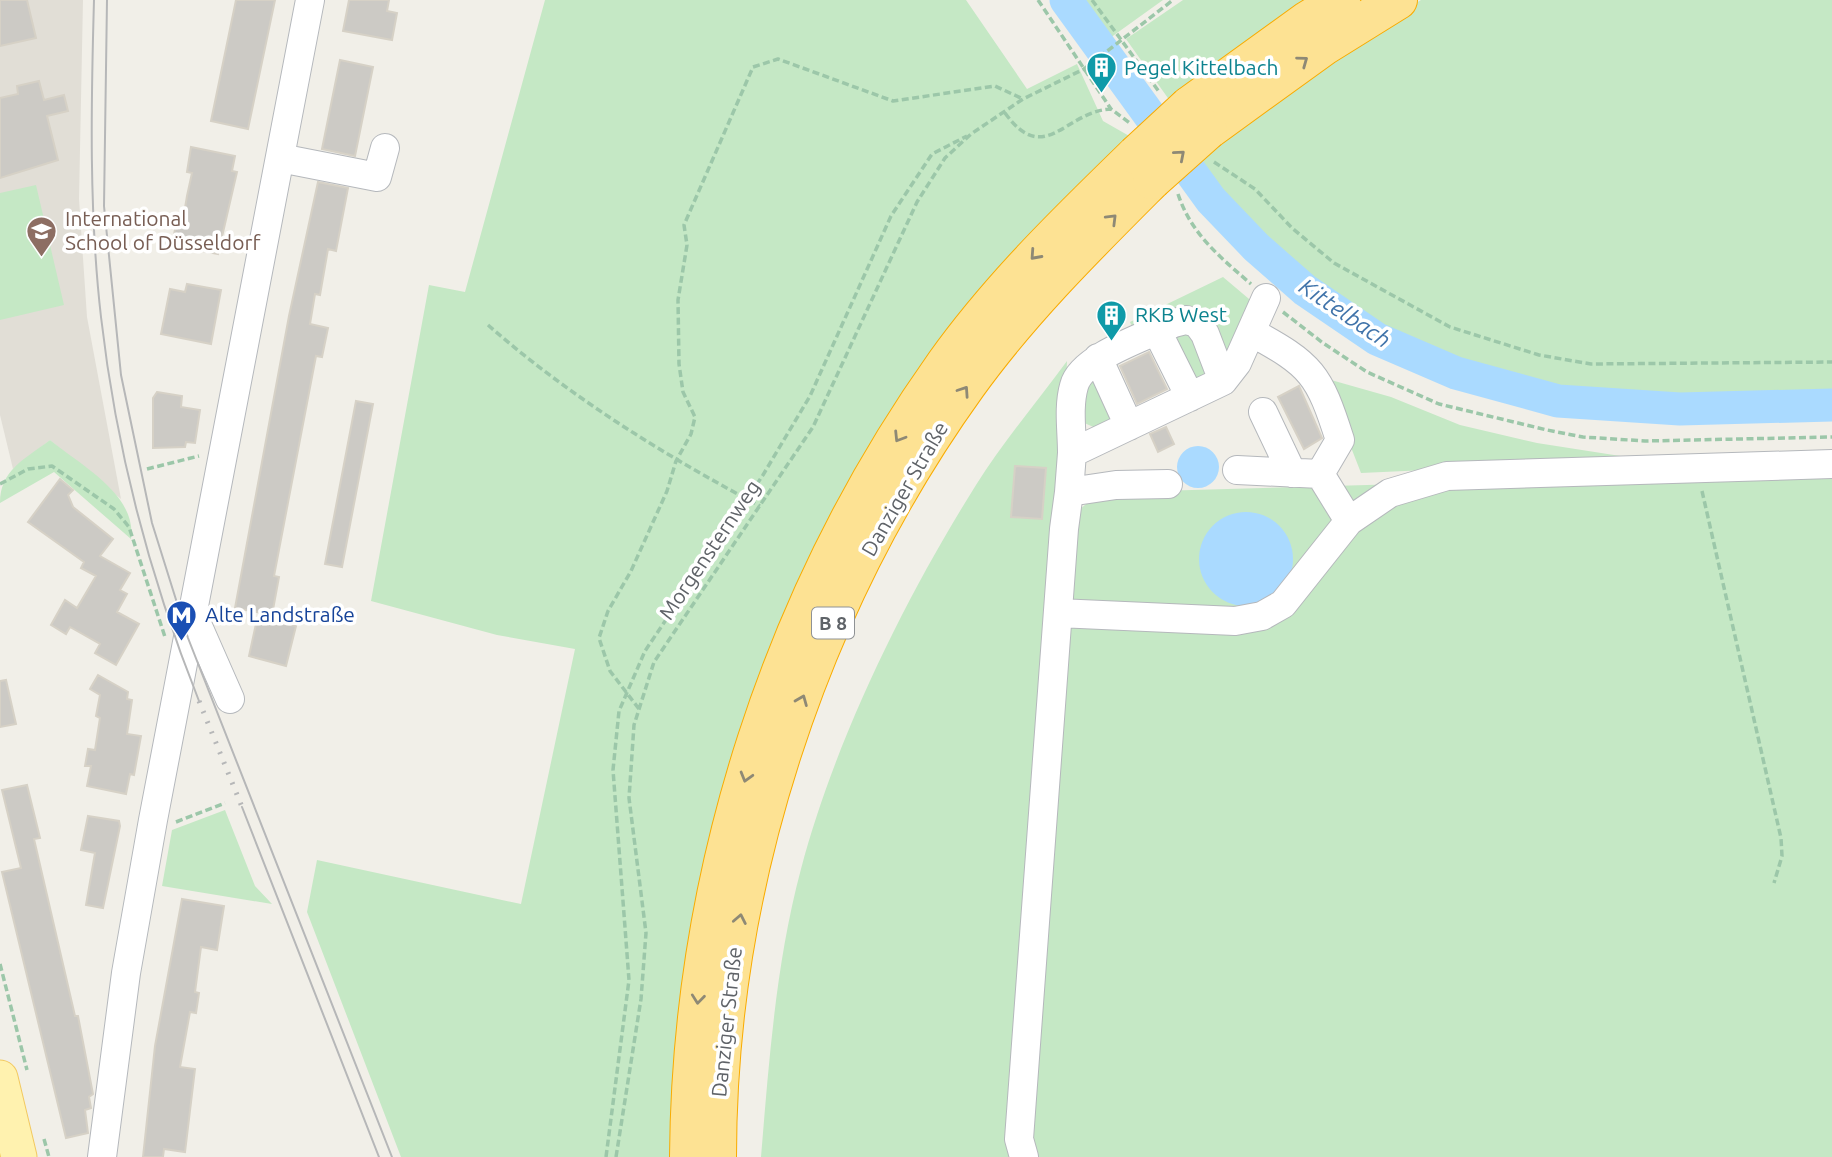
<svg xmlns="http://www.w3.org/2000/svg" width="1832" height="1157" font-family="Ubuntu,sans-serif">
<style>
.education{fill:#e1ded6}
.green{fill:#c5e8c5}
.water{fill:#aadaff}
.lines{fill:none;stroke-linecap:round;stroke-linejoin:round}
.river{stroke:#aadaff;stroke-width:33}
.building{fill:#cccac5;stroke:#d6d1c6;stroke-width:2}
.minor-casing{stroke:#b5b8bc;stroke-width:30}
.major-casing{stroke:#f2c960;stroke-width:37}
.highway-casing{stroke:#f9ab00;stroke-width:40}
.path{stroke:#9cc7a9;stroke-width:3.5;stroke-dasharray:7 3.5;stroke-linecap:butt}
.minor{stroke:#fff;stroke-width:28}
.major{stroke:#fff2af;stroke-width:35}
.highway{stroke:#fde293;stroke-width:38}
.tram{stroke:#b6b7b8;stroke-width:2}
.rail{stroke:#b6b7b8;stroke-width:5;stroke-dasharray:2 9;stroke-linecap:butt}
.highway-bridge-casing{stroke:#f9ab00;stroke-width:40;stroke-linecap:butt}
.highway-bridge{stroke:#fde293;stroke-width:38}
.oneway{stroke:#8e8975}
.labels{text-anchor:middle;stroke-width:7;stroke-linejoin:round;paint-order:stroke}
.shield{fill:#fff;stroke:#8f9295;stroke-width:2}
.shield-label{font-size:19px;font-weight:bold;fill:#5f6368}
.culture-label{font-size:21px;fill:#0d838f;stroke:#fff;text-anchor:start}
.education-label{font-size:21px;fill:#785e54;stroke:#fff;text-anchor:start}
.street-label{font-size:21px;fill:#5f6368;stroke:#fff}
.transit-label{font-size:21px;fill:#164399;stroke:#fff;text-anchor:start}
.water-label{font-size:23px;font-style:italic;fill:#4174aa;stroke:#fff}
</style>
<rect width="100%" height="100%" fill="#f1efe8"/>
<path class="education" d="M0 0H83L79 199 87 317 121 499 50 440 13 469 0 415Z"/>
<path class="green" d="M545 0H966L1027 89 1077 64 1103 121 1131 137 891 416 676 1157H401L307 912 317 860 521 904 575 649 497 635 371 601 429 285 465 292Z
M1073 0H1163L1103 43Z
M1183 0H1314L1170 101 1126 39Z
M1421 0H1832V398C1742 400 1651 406 1561 395 1541 392 1520 384 1500 379 1459 368 1418 355 1380 335 1310 298 1239 227 1194 164L1333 53Z
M36 185 64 305 0 320V193Z
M1223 277 1255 304 1230 357 1206 307 1138 339 1130 322Z
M1195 329 1213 365 1198 384 1169 330Z
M1067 361 1062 481 1013 1157H761C769 1061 776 962 801 869 835 740 905 598 976 485 1003 442 1037 402 1067 361Z
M1091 375 1117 413 1100 430 1080 421Z
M1324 378 1391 397 1460 425 1537 443 1646 460 1361 473Z
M50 440C80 465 137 494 131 539L54 472 0 503C0 470 25 459 50 440Z
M1832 472V1157H1036L1030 1141 1078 511 1093 498 1121 492Z
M225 810 255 886 272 904 162 886 172 830Z"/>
<path class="water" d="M1177 467a21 21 0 1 1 42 0a21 21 0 1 1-42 0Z
M1199 559a47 47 0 1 1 94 0a47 47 0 1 1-94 0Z"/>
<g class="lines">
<path class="river" d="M1066 0 1211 200 1256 247 1305 290 1377 339 1456 373 1558 401 1680 409 1832 405"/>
</g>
<path class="building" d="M0 0H27L36 38 0 46Z
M236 0H275L248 129 211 121Z
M349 0H389L387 11 397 13 392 40 343 31Z
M340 60 373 67 355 156 322 149Z
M39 81 44 100 64 95 68 111 47 116 58 160 0 178V98L18 94 17 86Z
M191 147 235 156 232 171 237 172 218 254 172 245 177 219 183 220 187 196 192 173 187 172Z
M318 182 348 188 336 251 328 249 320 295 315 294 310 324 328 328 322 357 316 356 274 576 279 577 272 615 235 608 289 316Z
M187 284 221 290 211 344 161 334 170 289 185 292Z
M1149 352 1167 389 1137 404 1120 366Z
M1299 386 1322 438 1304 449 1278 397Z
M157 392 182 396 181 407 200 410 195 443 186 442 185 447 153 448V398Z
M356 401 373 404 342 567 325 564Z
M1166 427 1174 444 1158 452 1150 434Z
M1015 466 1046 468 1042 519 1011 517Z
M60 479 73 490 68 495 73 507 113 539 100 556 130 573 120 590 127 594 117 612 139 624 116 665 95 653 100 644 70 627 66 634 51 625 65 600 77 608 96 576 81 568 84 562 28 522Z
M257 619 296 626 286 666 249 656Z
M98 675 128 692 127 699 132 700 127 734 141 736 134 775 130 774 126 794 87 786 91 766H85L88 749 95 750 100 718 96 716 100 695 90 689Z
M6 680 16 724 0 727V681Z
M27 785 40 838 34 839 75 1016H78L93 1094 89 1097 91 1108 85 1110 88 1133 66 1138 2 872 21 868 2 790Z
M88 816 119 821 120 826 103 908 86 905 95 853 81 850Z
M182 899 224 906 217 950 201 947 195 992 199 993 196 1013 190 1012 180 1067 195 1069 185 1152 164 1149 163 1157H143L155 1046Z"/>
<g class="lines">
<defs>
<path id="minor" d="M280 158 377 177 385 148
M1157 331 1190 397
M1251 332C1312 365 1319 374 1340 440L1320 474
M1098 358 1129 426
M1263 412 1292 473
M1072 453C1072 431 1068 407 1074 386 1081 357 1147 336 1174 323L1186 320 1197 323 1205 334 1223 381
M1237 470 1320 474 1349 521 1390 493 1447 476 1832 464
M1069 492 1072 453 1223 381 1237 363 1266 298
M1058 613 1235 621 1262 616 1283 604 1349 521
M193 615 230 699
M102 1157 126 973 153 820 310 0
M1024 1157 1019 1139 1064 529 1069 492 1116 485 1168 484"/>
<path id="major" d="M0 1078 19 1157"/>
<path id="highway" d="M1189 106 1308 20 1341 0
M1208 130 1324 46 1398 0
M689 1157C691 875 781 595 945 364 1000 287 1068 221 1136 155
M717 1157C717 885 808 606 967 385 1021 310 1087 245 1152 180"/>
</defs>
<use href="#minor" class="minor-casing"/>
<use href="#major" class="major-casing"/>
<use href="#highway" class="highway-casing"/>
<path class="path" d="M1038 0 1111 109
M1092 0 1160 93
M1005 113C1045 168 1065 111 1111 109L1131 124
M1214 162 1255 189 1292 228 1334 263 1450 327 1539 355 1591 364 1832 362
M1178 194C1191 234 1220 257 1251 284
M1283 312 1323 343 1367 372 1439 404 1547 430 1583 437 1645 441 1832 437
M488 325C570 397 664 455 760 506
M147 469 199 456
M0 484 28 469 52 466 114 509 129 527 165 637
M1702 491 1781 838 1782 856 1774 883
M639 709 610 671 599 638 608 611 631 571 667 491 676 461 691 434 695 417 683 392 679 364 678 300 687 245 684 225 753 67 778 59 893 101 995 86 1023 99
M176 822 225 803
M0 964 27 1070
M44 1139 49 1157
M606 1157 629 980 613 770 619 711 645 651 763 475 810 396 891 216 932 154 967 136
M616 1157 641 999 646 933 629 798 634 725 654 662 813 427 917 202 945 158 971 134 1023 99 1084 69 1173 0"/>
<use href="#minor" class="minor"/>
<use href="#major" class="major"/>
<use href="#highway" class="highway"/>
<path class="tram" d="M94 0C91 105 89 213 101 317 116 449 150 578 199 701
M107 0 104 206 121 375 152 523 188 638 392 1157
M242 807 379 1157"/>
<path class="rail" d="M199 701 242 807"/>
<defs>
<path id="highway-bridge" d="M1136 155 1189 106
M1152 180 1208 130"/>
</defs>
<use href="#highway-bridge" class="highway-bridge-casing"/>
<use href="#highway-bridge" class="highway-bridge"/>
</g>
<defs><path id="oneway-chevron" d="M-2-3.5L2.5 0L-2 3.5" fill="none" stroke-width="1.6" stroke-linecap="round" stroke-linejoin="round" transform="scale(1.75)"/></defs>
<g class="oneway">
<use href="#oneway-chevron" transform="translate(1303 61) rotate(-36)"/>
<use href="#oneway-chevron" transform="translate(1180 155) rotate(-41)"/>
<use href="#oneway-chevron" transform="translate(1112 219) rotate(-45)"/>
<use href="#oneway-chevron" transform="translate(1035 255) rotate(132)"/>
<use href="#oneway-chevron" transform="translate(964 391) rotate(-56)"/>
<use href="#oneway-chevron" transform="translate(899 437) rotate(122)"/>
<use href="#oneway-chevron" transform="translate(802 700) rotate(-68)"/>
<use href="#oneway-chevron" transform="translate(746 777) rotate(106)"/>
<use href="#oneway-chevron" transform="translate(740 919) rotate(-79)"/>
<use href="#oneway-chevron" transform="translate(698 999) rotate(96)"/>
</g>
<defs>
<symbol id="building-pin" viewBox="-11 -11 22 30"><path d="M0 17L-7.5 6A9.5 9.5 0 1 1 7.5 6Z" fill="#0f9aa8" stroke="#fff"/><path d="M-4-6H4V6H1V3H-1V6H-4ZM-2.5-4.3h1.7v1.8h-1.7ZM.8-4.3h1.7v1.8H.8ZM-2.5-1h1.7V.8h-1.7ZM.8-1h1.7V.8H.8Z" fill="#fff"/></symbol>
<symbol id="school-pin" viewBox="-11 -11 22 30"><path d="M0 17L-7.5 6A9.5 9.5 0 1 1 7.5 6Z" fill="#8d6e63" stroke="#fff"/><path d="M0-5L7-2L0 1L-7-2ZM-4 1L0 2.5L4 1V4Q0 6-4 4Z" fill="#fff"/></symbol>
<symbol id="metro-pin" viewBox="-11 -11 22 30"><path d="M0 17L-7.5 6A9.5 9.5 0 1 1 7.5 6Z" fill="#1a4fb4" stroke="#fff"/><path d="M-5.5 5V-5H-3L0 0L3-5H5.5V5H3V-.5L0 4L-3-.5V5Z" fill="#fff"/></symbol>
</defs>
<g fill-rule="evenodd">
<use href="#building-pin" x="1084" y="50" width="35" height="47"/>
<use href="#school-pin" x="24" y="214" width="35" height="47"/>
<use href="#building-pin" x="1094" y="298" width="35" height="47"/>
<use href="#metro-pin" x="164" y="598" width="35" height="47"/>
</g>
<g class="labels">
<rect class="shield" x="812" y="607.5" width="42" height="31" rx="5"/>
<g class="shield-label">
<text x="833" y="630">B 8</text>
</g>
<g class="culture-label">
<text x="1124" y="75">Pegel Kittelbach</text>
<text x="1135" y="322">RKB West</text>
</g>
<g class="education-label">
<text x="65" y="226">International<tspan x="65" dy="24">School of Düsseldorf</tspan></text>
</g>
<g class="street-label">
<text transform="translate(905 489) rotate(-60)" y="7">Danziger Straße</text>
<text transform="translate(710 550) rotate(-56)" y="7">Morgensternweg</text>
<text transform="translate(727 1022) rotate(-84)" y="7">Danziger Straße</text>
</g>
<g class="transit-label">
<text x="205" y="622">Alte Landstraße</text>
</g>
<g class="water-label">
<text transform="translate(1345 313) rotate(34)" y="8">Kittelbach</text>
</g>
</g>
</svg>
